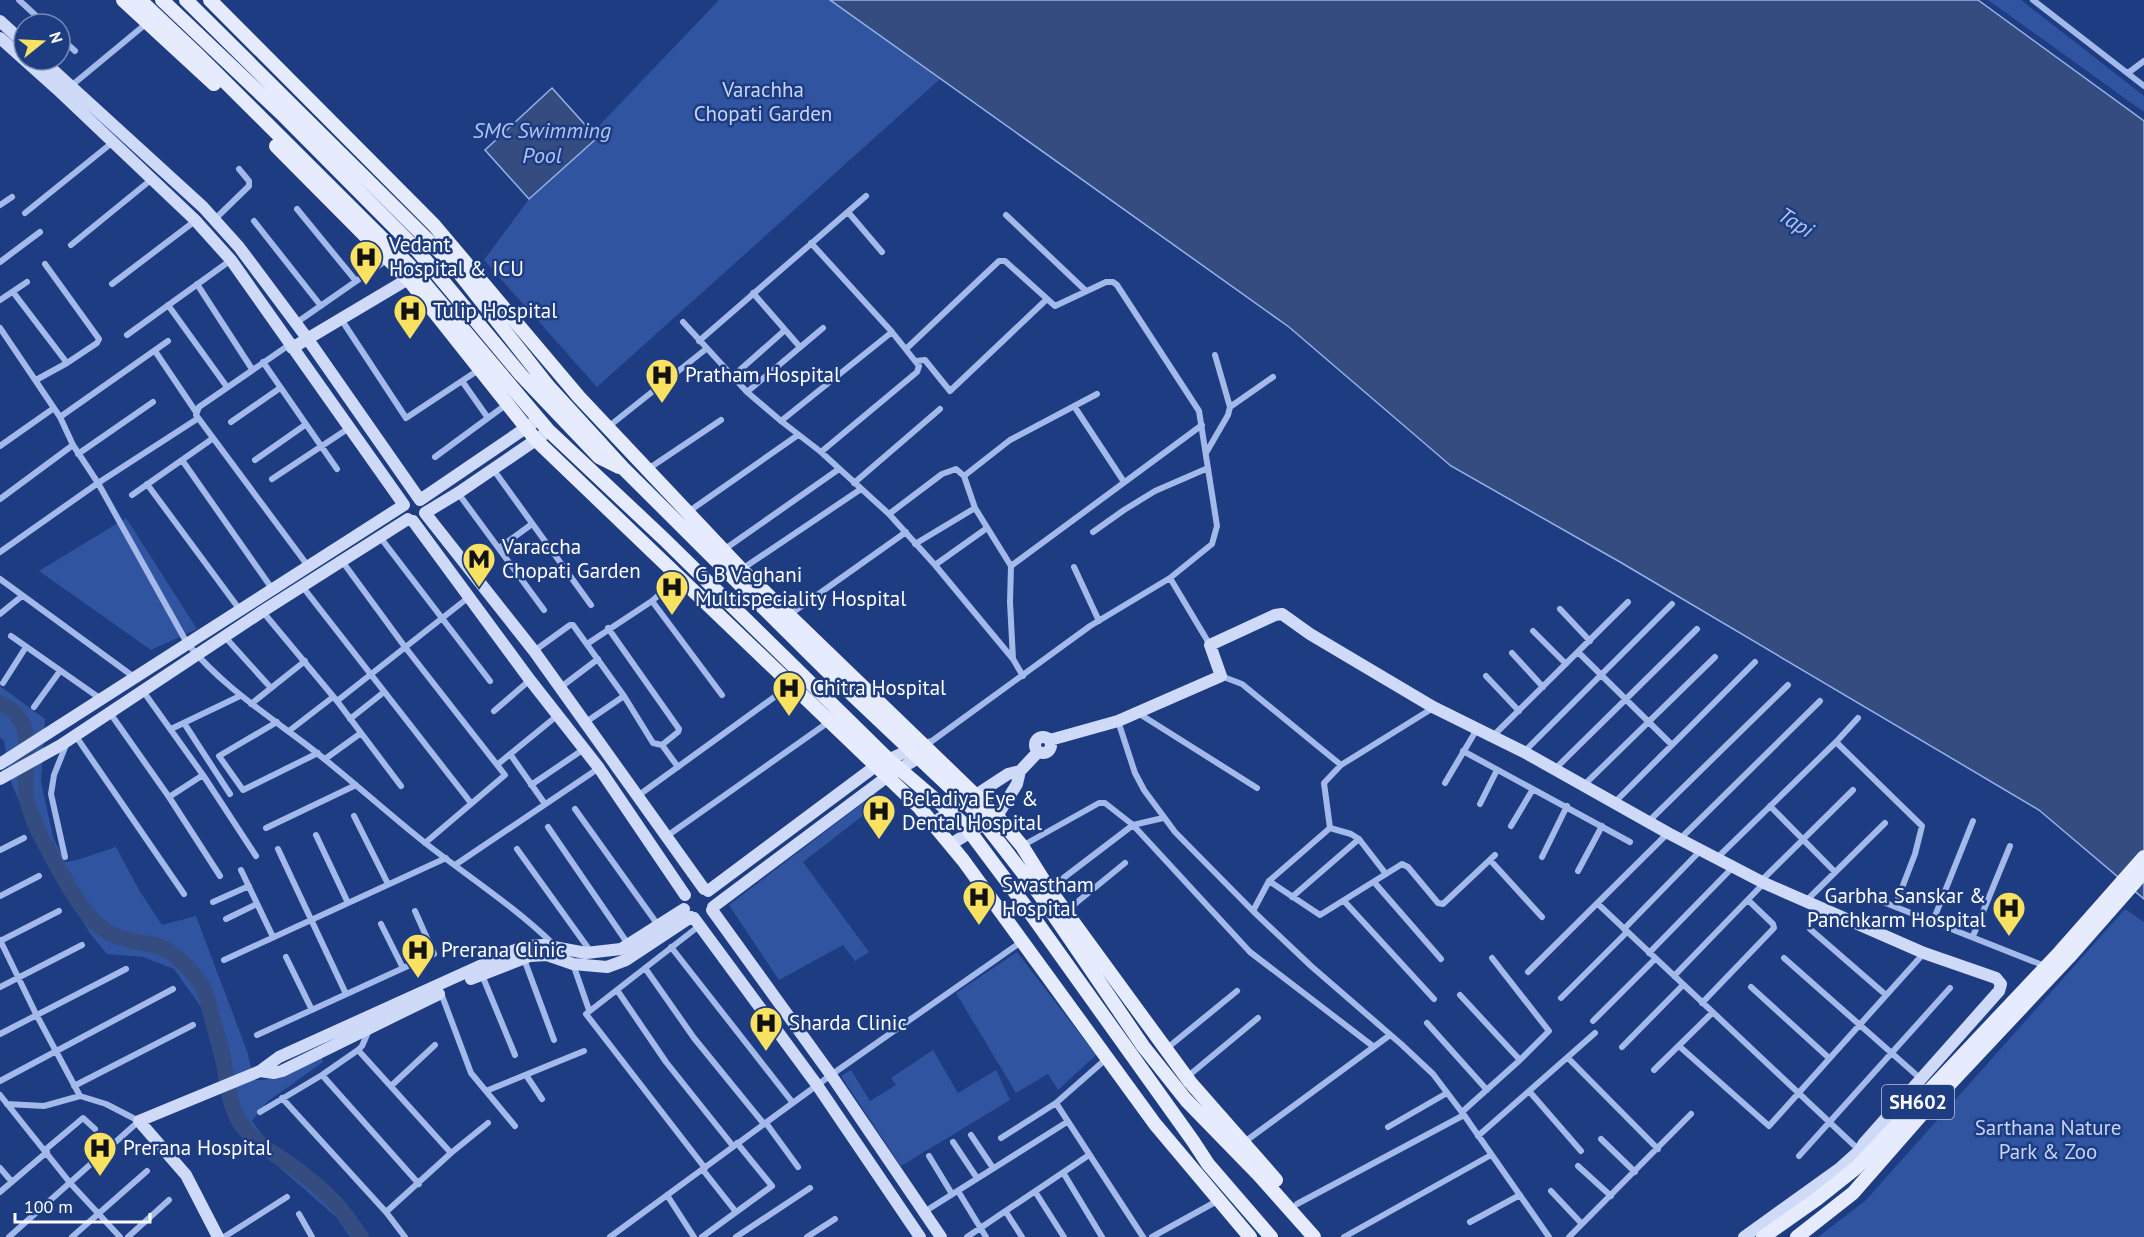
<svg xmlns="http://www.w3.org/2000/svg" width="2144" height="1237" font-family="'PT Sans',sans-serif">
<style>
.green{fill:#3154a0}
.water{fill:#354c80;stroke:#96b2eb;stroke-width:1.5}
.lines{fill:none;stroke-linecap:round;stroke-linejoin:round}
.river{stroke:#354c80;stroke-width:16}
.street{stroke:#a2b9e9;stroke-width:6}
.secondary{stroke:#cedaf7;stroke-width:12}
.primary{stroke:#e6ecfe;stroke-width:14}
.labels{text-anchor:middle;stroke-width:5;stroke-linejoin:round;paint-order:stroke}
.shield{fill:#1d3c82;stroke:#bbc4da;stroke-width:1.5}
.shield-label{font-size:20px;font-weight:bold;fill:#fff}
.park-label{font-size:21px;fill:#c7d6f7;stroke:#1d3c82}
.poi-label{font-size:21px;fill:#fff;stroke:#1d3c82;text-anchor:start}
.water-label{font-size:22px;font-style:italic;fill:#aec4f1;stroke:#1d3c82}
</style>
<rect width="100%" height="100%" fill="#1d3c82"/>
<path class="green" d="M719 0H830L940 79 597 387 484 260 529 199Z
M1988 0H2021L2144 96V112Z
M126 518 197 629 151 650 39 571Z
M0 686 45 719 41 782 53 837 65 862 77 860 116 847 139 890 162 925 196 916 247 1051 254 1080C279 1081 300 1067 321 1055L323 1062 267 1102 252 1121 268 1142 336 1198 369 1237H350L337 1218 254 1145 237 1126 225 1097 201 1007 174 969 143 957 107 954 91 935 43 854 12 785 4 741 0 737Z
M876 793 883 800 803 862 869 952 855 961 843 945 779 980 729 905Z
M2125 909 2144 922V1237H1818L1866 1200Z
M1017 952 1096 1055 1058 1090 1048 1074 1016 1093 956 993Z
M933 1050 958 1093 996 1070 1010 1100 901 1166 841 1076 851 1070 870 1101 896 1085 891 1078Z"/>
<path class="water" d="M830 0H1978L2144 121V899L2039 810 1620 562 1451 466 1289 327Z
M552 88 597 138 529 199 485 150Z"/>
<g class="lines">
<path class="river" d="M0 703C43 723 20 765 27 800 32 822 46 846 57 866 69 887 82 913 102 928 119 941 137 941 157 946 174 951 188 967 198 980 206 989 208 1002 211 1014 215 1028 220 1043 223 1058 227 1078 228 1101 238 1119 251 1144 282 1157 303 1174 329 1194 343 1210 361 1237"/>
<path class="street" d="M19 0 45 24
M2033 0 2144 86
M60 37 75 51
M2128 73 2144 61
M71 86 147 23
M0 205 12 197
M297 209 356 281
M848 212 882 252
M25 213 113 142
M1006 215 1086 291
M214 220 249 186V181L239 169
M254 221 321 306
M811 243 892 332 919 366 917 372 821 452
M71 245 152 179
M0 262 40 232
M112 284 195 221
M197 284 252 369
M13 292 67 363
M753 293 800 347
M0 300 27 282
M168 305 227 387
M341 319 406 418 480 369
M683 322 747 392 781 421 821 452 889 514 935 565 1013 659 1023 676
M296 323 388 259
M0 328 60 417 73 445 98 483 187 643C221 685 266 714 308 746 348 777 385 811 424 842 467 876 514 906 553 944
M127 335 231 260
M699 341 866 196
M289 345 199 407 196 415 308 566
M906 349 999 261H1005L1055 306 1106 282H1113L1117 285 1199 411 1217 526 1212 544 1170 578 1090 626 932 741 924 743
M155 351 196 412
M916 361 925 360 950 391 1047 299
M263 362 337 469
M732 377 785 330
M36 380 67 363 97 343 99 339 45 264
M462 381 488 418
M747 392 823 328
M1074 406 1124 482
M1230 407 1273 377
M60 417 168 341
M781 421 892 332
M231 422 280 388
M608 427 706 349
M0 446 54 408
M1206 453 1228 415 1230 407 1215 355
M78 454 153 402
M435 457 507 404
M182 460 273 590
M255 460 305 425
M493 469 591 605
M648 469 721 420
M272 479 349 428
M854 483 940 409
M147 484 240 610
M458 493 544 610
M132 495 212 439
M0 499 73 445
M688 512 798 435
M889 514 942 474 956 469 964 476
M1093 532 1124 510 1155 491 1208 468
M380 537 490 681
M915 544 975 508
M499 548 532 524
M722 551 839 469
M0 552 98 483 197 419
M342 561 405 647 505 775 425 843
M935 565 987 528
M1011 566 1202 425
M1074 567 1099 621
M742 569 861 489
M1170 578 1210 645
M0 579 134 677
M302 586 471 803
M652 601 722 695
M1560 609 1590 641
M263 612 337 701 401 786
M0 614 22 596
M789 615 906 532
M608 628 679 729 678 732 662 745 678 767
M1533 631 1566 664
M11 636 101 699
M225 637 271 688
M587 644 652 601 678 578
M534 651 570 625H573L624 696 653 743 662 745
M1578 652 1672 745
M1512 653 1543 687
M1013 659 1010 602 1011 566 975 508 964 476 1010 440 1097 394
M1221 676 1242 684 1341 765
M1486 676 1519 711
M3 683 26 647
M561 687 598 659
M143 691 203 775 256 856
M337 701 469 597
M251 704 305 661
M34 707 60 671
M494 711 530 680
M110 713 169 797 220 876
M1138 713 1257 788
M350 719 384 692
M1118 721 1135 773 1144 790 1175 832 1253 911 1311 966 1401 1044 1433 1074 1464 1115 1549 1237
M277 722 219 756 243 790 318 753
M586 722 624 696
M184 723 230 794
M171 729 240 696
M289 731 333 697
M75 735 184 894
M1493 736 1628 602
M1836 742 1922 826 1915 854 1895 906
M1463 751 1630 842
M1524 752 1672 604
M510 754 545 804
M325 759 361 733
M498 764 558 715
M1555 769 1697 629
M1445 783 1477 729
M531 785 584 749
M1584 785 1715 657
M639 795 791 685
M169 797 203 775
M1614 803 1755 662
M1480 804 1497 770
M1770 806 1835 872
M575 809 658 925
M354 816 388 884
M1648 822 1788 685
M1511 826 1533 789
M548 827 628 944
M266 828 356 785
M1330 828 1351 834 1359 839 1386 874
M316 835 348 903
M667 836 830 721
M1680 839 1820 701
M1022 846 1099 803H1105L1133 825 1250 952 1374 1047
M278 849 346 994
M517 849 591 952
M0 850 24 838
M65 857 51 794 54 775 66 745
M1542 857 1567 806
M1718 857 1836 742 1858 718
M1490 860 1542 917
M455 865 599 768
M241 870 273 937
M1578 871 1602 826
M1269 881 1320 915 1402 864 1408 867 1438 903 1443 904 1495 855
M1761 881 1853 790
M1374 882 1441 959
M1049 889 1133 825 1163 818
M0 896 39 876
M1292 897 1359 839
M1873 898 2045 966
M1344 901 1434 999
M1806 901 1885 823
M213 902 249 886
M1598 904 1859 1150
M1253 911 1269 881 1330 828 1324 783 1341 765 1433 708
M1065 912 1125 863
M226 919 257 904
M1933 921 1973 821
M381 924 403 968
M699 926 586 1014 705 1168
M1624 929 1701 850
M1810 929 1886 995
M1973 936 2010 846
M0 940 36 1014 80 1096
M0 941 59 911
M671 947 793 1103
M1649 953 1734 866
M286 957 312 1010
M1784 958 1921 1079
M524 959 554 1040
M224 960 446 858
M573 964 589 1010
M645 968 694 1038 764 1124
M1528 972 1668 833
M482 975 515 1055
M1674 976 1764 883
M0 987 82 945
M1751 987 1829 1058
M617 990 666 1062 733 1146
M441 993 471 1073 515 1126
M1460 995 1520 1060
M1561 998 1627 932
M1702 1003 1774 928 1773 924 1748 900
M1593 1021 1655 959
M1427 1023 1487 1090
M0 1034 126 969
M257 1035 434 954 415 911
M1679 1046 1769 1126 1924 953
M1622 1047 1683 985
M1166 1049 1237 991
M358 1050 451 1153
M1568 1058 1658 1149
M1654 1070 1712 1013
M322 1075 419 1184
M526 1075 542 1099
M1187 1077 1258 1018
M0 1081 173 989
M74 1086 193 1025
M391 1086 435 1045
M486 1091 584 1051
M1529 1091 1581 1151
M0 1095 71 1184 120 1237
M282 1098 386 1212 405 1237
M1056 1103 1143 1237
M7 1104 44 1106 80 1096 106 1104 139 1121 9 1237
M260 1112 322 1075 358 1050 362 1046 369 1030
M1462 1112 1520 1060 1549 1031 1492 958
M766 1123 798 1167
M1388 1127 1447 1093
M971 1135 993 1168
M1478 1136 1595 1033
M1001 1138 1056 1103 1106 1059
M1601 1139 1635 1172
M953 1142 977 1178
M1243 1143 1390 1035
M45 1150 83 1118 95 1129
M929 1156 952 1194
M1799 1156 1950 988
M1578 1166 1611 1196
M0 1168 12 1182
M703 1170 736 1212
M1064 1174 1102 1237
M958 1191 986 1237
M1551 1191 1582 1224
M0 1192 47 1152
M1036 1193 1064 1237
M667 1195 694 1237
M1297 1204 1464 1115
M386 1212 451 1153 488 1123
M924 1212 1067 1122
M1006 1212 1022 1237
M299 1214 312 1237
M1470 1222 1520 1195
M72 1237 147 1171
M128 1237 169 1200
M224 1237 287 1197
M610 1237 831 1075 1021 942
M702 1237 772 1186 737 1143
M736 1237 810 1188
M807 1237 835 1219
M967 1237 1089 1155
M1152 1237 1219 1200
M1344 1237 1491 1155
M1569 1237 1691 1114"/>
<path class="secondary" d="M0 21 24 43
M0 38 57 89 195 220 231 260 404 505 0 764
M42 60 203 207 239 247 307 338 420 500 533 423
M292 348 408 279
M543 435 458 493 425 513 534 651 704 889
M413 521 530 680 599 768 685 895
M1035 745a8 8 0 1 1 16 0a8 8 0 1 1-16 0Z
M1050 740 1118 721 1221 676 1210 645 1275 615 1282 614 1310 634 1433 707 1524 752 1668 833 1764 883 1924 953 1996 978 2001 984 1999 991 1864 1143 1859 1151 1840 1168 1744 1237
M0 779 61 745 263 611 408 519
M933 823 1008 774 1020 771
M951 844 997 816 1017 784 1020 771 1038 752
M708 891 877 765 916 747
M713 907 888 776 925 754
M712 910 831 1075 941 1237
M694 918 817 1085 920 1237
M471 979 530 956 547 955 573 964 607 967 626 960 691 917
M260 1071 274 1073 282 1071 439 994
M218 1237 186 1175 139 1121 260 1071 279 1057 515 950 530 946 543 945 586 953 621 949 684 909"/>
<path class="primary" d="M123 0 214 84
M140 0 195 52 409 265 548 430 665 540 889 760 964 824 1026 907 1193 1141 1208 1164 1271 1237
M162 0 284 116 417 250 521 375 599 457 619 467
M186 0 452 264 549 387 623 468 826 670 974 810 1040 895 1143 1046 1186 1100 1259 1175 1314 1237
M210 0 434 225 579 397 742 570 997 816 1022 846 1049 889 1190 1082 1276 1180
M276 146 408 279 536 440 919 807 963 860 1155 1124 1250 1237
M1763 1237 1817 1199 1856 1168 2060 952 2144 857
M1797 1237 1853 1193 1930 1105 2069 957 2144 872"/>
</g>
<defs>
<symbol id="hospital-pin" viewBox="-11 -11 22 30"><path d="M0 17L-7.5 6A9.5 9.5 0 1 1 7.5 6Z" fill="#f9e161" stroke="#1d3c82"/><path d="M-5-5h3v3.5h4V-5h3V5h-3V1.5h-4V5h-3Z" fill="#111"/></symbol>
<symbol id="metro-pin" viewBox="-11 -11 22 30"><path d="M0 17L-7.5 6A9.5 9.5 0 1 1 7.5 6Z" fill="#f9e161" stroke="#1d3c82"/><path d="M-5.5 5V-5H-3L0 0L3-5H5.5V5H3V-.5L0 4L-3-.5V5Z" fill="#111"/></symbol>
</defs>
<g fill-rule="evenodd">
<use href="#hospital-pin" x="347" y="238" width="38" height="52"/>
<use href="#hospital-pin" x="391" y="292" width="38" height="52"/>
<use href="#hospital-pin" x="643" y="356" width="38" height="52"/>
<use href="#metro-pin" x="460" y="540" width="38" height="52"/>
<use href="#hospital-pin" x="653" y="568" width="38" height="52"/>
<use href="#hospital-pin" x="770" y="669" width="38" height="52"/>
<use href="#hospital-pin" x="860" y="792" width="38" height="52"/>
<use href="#hospital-pin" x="960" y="878" width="38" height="52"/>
<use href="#hospital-pin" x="1990" y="889" width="38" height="52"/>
<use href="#hospital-pin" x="399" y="931" width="38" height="52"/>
<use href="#hospital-pin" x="747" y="1004" width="38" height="52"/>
<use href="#hospital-pin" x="81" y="1129" width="38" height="52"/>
</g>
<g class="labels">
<rect class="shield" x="1882" y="1085" width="72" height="34" rx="4.5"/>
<g class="shield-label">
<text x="1918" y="1109">SH602</text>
</g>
<g class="park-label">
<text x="763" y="97">Varachha<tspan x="763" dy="24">Chopati Garden</tspan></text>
<text x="2048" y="1135">Sarthana Nature<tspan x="2048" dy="24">Park &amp; Zoo</tspan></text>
</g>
<g class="poi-label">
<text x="389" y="252">Vedant<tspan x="389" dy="24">Hospital &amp; ICU</tspan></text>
<text x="433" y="318">Tulip Hospital</text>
<text x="685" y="382">Pratham Hospital</text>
<text x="502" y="554">Varaccha<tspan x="502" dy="24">Chopati Garden</tspan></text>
<text x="695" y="582">G B Vaghani<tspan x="695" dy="24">Multispeciality Hospital</tspan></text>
<text x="812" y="695">Chitra Hospital</text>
<text x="902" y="806">Beladiya Eye &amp;<tspan x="902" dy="24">Dental Hospital</tspan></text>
<text x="1002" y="892">Swastham<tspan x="1002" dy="24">Hospital</tspan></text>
<text x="1986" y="903" text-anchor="end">Garbha Sanskar &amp;<tspan x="1986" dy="24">Panchkarm Hospital</tspan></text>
<text x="441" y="957">Prerana Clinic</text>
<text x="789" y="1030">Sharda Clinic</text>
<text x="123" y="1155">Prerana Hospital</text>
</g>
<g class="water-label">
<text x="542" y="138">SMC Swimming<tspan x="542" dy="25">Pool</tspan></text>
<text transform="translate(1796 222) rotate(32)" y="8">Tapi</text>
</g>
</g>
<g transform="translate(42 42) rotate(72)"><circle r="28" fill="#1d3c82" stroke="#778ab4" stroke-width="1.5"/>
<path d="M0-4.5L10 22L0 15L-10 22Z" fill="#f9e161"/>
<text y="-9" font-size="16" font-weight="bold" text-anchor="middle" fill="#ffffff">N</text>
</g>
<path d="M15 1213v9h135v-9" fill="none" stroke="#ffffff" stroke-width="3"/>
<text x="24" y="1213" font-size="18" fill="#ffffff" stroke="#1d3c82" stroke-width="4.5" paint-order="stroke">100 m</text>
</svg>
